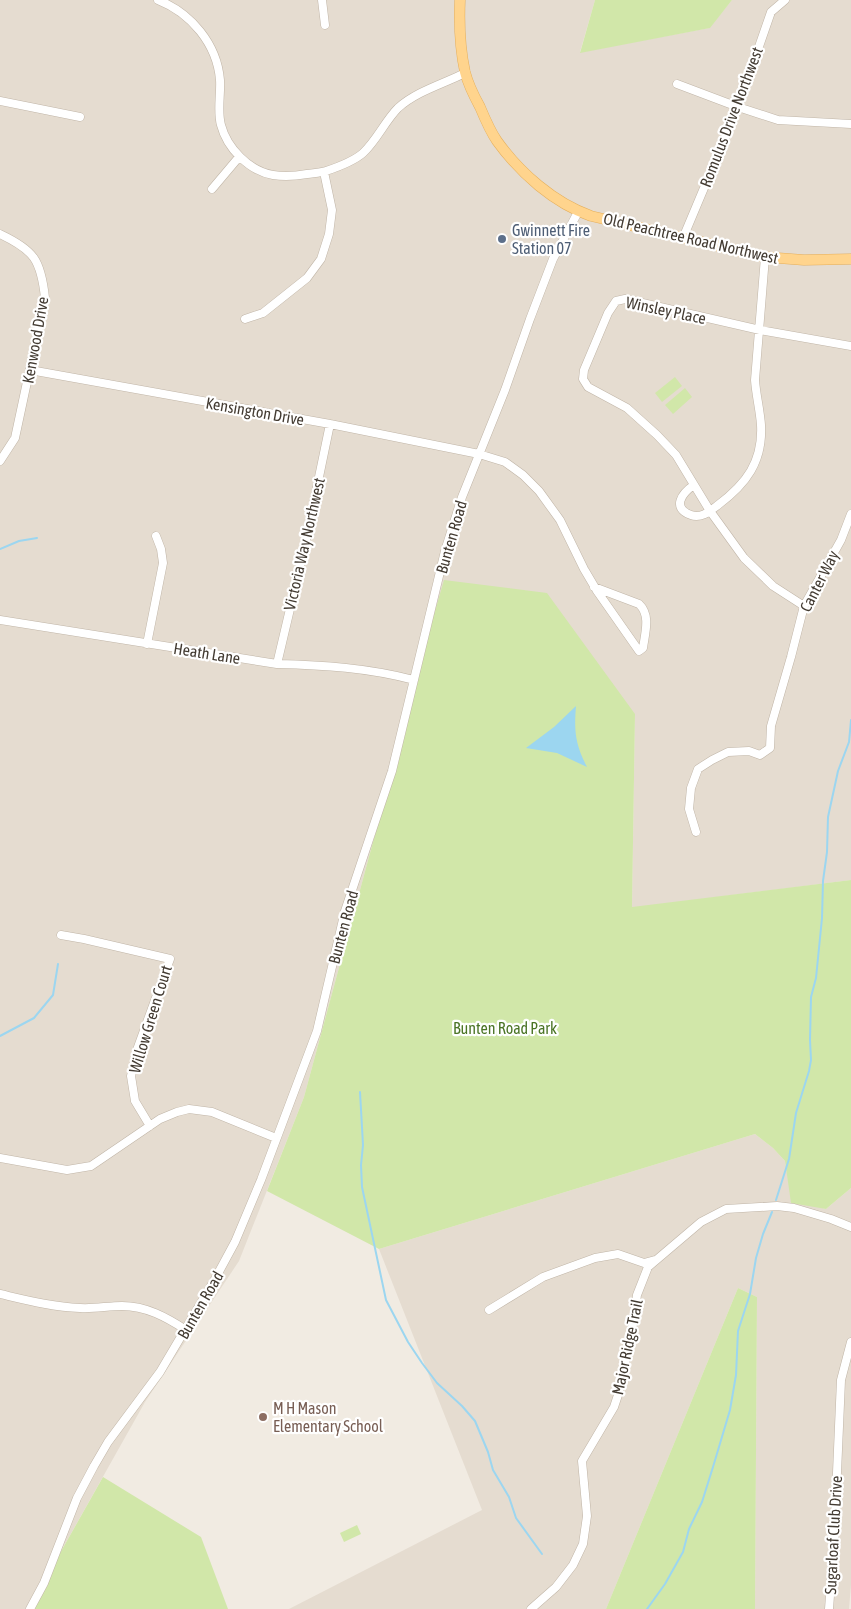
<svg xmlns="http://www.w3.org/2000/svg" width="851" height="1609" font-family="'Asap Condensed',sans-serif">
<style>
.residential{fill:#e5dcd0}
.green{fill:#d1e7a9}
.water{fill:#9cd6f0}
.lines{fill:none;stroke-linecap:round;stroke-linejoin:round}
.stream{stroke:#9cd6f0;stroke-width:2}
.minor-casing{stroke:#c0b5a7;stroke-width:9}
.major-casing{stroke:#e5af5c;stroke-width:11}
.minor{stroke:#fff;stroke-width:8}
.major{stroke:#ffd48d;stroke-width:10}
.service-dot{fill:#5c6f8a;stroke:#fff;stroke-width:2}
.education-dot{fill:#8d6e63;stroke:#fff;stroke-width:2}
.labels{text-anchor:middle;stroke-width:4.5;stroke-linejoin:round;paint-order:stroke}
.street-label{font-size:16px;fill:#433b32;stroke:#fff}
.service-label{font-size:16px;fill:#4e5e75;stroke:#fff;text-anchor:start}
.park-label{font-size:16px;fill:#4b7426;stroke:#fff}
.education-label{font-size:16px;fill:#785e54;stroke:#fff;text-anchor:start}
</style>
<rect width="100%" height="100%" fill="#f1ebe2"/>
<path class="residential" d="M0 0H595L580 52 709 28 732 0H851V880L632 908 635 714 396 757 304 1097 239 1261 145 1402 33 1601 26 1609H0Z
M755 1134 773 1148 785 1161 792 1200 826 1209 851 1188V1585L849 1609H755L757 1297 738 1288 606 1609H289L482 1510 379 1249Z"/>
<path class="green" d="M595 0H732L710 28 580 53Z
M675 377 682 386 662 402 655 393Z
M685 388 692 397 673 414 665 405Z
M444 580 547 593 635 714 632 907 851 880V1188L826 1209 791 1203 785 1161 773 1148 755 1134 379 1249 267 1191 304 1097 396 757 401 728Z
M738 1288 757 1297 755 1609H606Z
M103 1477 201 1537 228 1609H26L33 1601Z
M357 1525 361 1534 344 1542 340 1533Z"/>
<path class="water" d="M576 706C574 731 575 744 587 767L557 753 526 748 554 727Z"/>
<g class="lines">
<path class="stream" d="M0 549 19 541 37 538
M0 1036 34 1018 53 995 58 964
M360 1092 363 1145 361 1165 362 1187 386 1300 408 1342 422 1363 437 1383 462 1406 475 1421 488 1452 493 1470 509 1497 516 1518 542 1554
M776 1200 789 1159 796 1113 809 1071 811 1060 810 1040 811 997 816 978 822 918 823 881 827 852 828 817 838 771 849 742 851 720
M647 1609 665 1584 683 1552 689 1529 702 1502 713 1467 730 1410 736 1375 738 1331 750 1294 756 1258 763 1234 772 1212"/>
<defs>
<path id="minor" d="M158 0C191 13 217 44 220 80 221 94 217 111 221 125 227 148 249 171 273 175 285 177 296 176 307 174 313 173 320 173 326 171 338 167 354 161 363 153 377 140 385 121 398 108 417 91 443 84 465 73
M322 0 325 25
M677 84 738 107 778 120 851 124
M0 101 80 117
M212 189 239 157
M0 234C34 250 41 260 45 298L15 438 0 461
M683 238 738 107 771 12 785 0
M245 319 263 313 307 278 321 259 329 234 332 210 324 172
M30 370 330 424 479 454 505 462 523 475 539 491 560 520 584 569 597 591 639 651 643 648C645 633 651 615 639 604L594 587
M694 485C682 493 671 508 691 515 701 519 710 511 718 505 746 484 763 462 761 425 760 410 756 395 755 380L765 257
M804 606 773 586 744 558 710 511 676 455 657 435 627 408 588 387 583 379 584 370 608 313 616 301 625 299 760 330 851 346
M0 620 277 664C323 665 369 668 414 680
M147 644 163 563 161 549 156 536
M277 664 303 554 330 424
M696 832 689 809 691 788 698 769 712 760 728 752 749 751 760 755 770 748 771 726 791 657 804 606 841 540 851 514
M61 935 84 939 170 959 138 1047 131 1076 135 1101 150 1126
M0 1158 67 1170 91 1166 160 1119 177 1112 189 1109 212 1112 276 1138
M0 1294C26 1300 53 1307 80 1308 94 1309 108 1306 122 1306 146 1306 166 1317 186 1330
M489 1310 543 1277 595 1258 618 1254 644 1263 655 1260
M30 1609 44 1583 77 1498 94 1466 108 1442 160 1372 215 1279 235 1242 261 1180 317 1031 345 911 392 771 445 551 462 497 505 390 530 319 553 259 578 212
M531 1609 556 1587 573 1565 583 1544 587 1516 582 1461 614 1407 619 1392 632 1331 637 1295 648 1267 701 1222 726 1209 777 1206 794 1208 831 1219 851 1227
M829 1609 834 1542 841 1380 851 1342"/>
<path id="major" d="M460 0C459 24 460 49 465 72 468 84 474 96 480 107 485 119 490 131 497 141 520 173 554 203 591 216L765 257 804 260 851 259"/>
</defs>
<use href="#minor" class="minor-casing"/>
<use href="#major" class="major-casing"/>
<use href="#minor" class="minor"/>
<use href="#major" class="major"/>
</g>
<circle class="service-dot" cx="502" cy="239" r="5"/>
<circle class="education-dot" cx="263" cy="1417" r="5"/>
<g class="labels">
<g class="street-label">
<text transform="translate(731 117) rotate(-69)" y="6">Romulus Drive Northwest</text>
<text transform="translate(691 238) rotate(13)" y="6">Old Peachtree Road Northwest</text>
<text transform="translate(666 310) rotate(12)" y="6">Winsley Place</text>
<text transform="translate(35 340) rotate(-80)" y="6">Kenwood Drive</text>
<text transform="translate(255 411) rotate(10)" y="6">Kensington Drive</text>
<text transform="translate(451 537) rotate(-74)" y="6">Bunten Road</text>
<text transform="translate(304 544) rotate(-77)" y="6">Victoria Way Northwest</text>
<text transform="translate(819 581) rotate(-63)" y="6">Canter Way</text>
<text transform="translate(207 653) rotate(9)" y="6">Heath Lane</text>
<text transform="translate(343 927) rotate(-75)" y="6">Bunten Road</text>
<text transform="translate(150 1019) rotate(-73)" y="6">Willow Green Court</text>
<text transform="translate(200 1305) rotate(-60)" y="6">Bunten Road</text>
<text transform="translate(627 1347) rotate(-78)" y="6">Major Ridge Trail</text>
<text transform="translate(833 1535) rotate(-87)" y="6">Sugarloaf Club Drive</text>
</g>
<g class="service-label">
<text x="512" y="236">Gwinnett Fire<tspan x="512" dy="18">Station 07</tspan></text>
</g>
<g class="park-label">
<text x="505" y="1034">Bunten Road Park</text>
</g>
<g class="education-label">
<text x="273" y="1414">M H Mason<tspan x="273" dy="18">Elementary School</tspan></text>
</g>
</g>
</svg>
